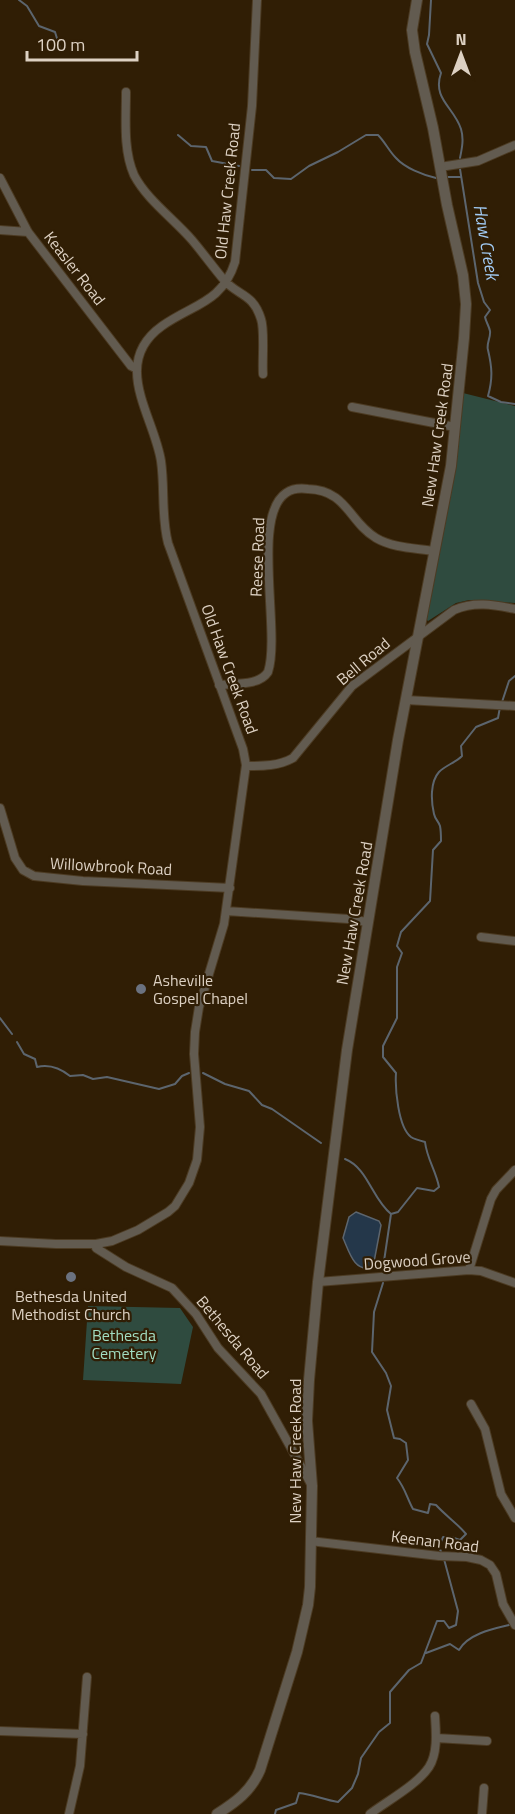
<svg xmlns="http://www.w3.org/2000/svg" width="515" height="1814" font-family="'Titillium Web',sans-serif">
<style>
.green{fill:#2f4b3f}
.water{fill:#24374a;stroke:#5c656e;stroke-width:1.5}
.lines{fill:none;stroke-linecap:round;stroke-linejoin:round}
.stream{stroke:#5c656e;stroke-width:2}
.minor-casing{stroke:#4c3b23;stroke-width:10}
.tertiary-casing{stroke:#4c3b23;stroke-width:12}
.minor{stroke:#625b50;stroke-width:8}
.tertiary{stroke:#625b50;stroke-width:10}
.worship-dot{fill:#6b7280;stroke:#301e05;stroke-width:2}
.labels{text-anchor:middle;stroke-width:4.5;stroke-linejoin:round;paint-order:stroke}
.street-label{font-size:16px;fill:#ddd1c3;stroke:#301e05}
.poi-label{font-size:16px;fill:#ddd1c3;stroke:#301e05;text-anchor:start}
.park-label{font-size:16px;fill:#a2ddc2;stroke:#301e05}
.water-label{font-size:18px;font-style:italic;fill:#a2cbf4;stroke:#301e05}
</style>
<rect width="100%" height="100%" fill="#301e05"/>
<path class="green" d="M463 393 515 406V603L469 600 456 603 428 621 426 619Z
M88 1306 180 1308 193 1327 181 1384 83 1380Z"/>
<path class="water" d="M356 1212 379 1221 381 1225 374 1262 372 1267C354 1273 349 1251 343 1238L349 1217Z"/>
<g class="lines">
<path class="stream" d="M19 0 27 6 39 26 55 32 61 51
M431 0 429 35 427 44 441 73C432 99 454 107 461 129 464 139 462 148 460 158
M178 135 191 146 206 147 212 161 239 166
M460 169 478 283 484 302 490 310 485 317C486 322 489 326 490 331 491 337 486 344 488 350 492 367 493 378 488 396L501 402 515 404
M252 170H266L274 178 291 179 309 166 338 152 366 135H378C385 142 389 151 396 158 405 168 423 175 436 178
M448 177H460
M502 702 509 681 515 676
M0 1018 12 1034
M17 1042 24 1054 35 1059 37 1067C49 1064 60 1068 70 1076L83 1075 93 1079 107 1077 159 1089 175 1084 182 1076 189 1073
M203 1073 225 1084 249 1091 262 1105 272 1109 321 1143
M345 1159C368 1168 372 1199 391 1214
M391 1214 398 1212 417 1188 434 1191 439 1187C436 1171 427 1159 425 1142 421 1141 414 1139 411 1137 398 1127 395 1088 396 1073L383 1057V1046L397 1018V967L402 953 397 946 401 932 430 901 433 850 441 841C441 837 441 831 440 826 439 822 435 819 434 814 431 801 430 782 439 772 446 765 455 763 462 756L461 746 476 727 498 718 500 707
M383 1268 391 1214
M383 1283 374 1312 372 1352 386 1373 391 1386 387 1410 394 1438 400 1439 406 1443 408 1460 397 1478C405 1488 407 1498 413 1509L428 1513 430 1504 436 1505C446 1516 457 1523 466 1534L460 1540 451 1537H443L439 1547 442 1554
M426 1653 450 1644 459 1650C468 1634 492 1629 509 1625
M275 1814 276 1810 296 1803 299 1793C312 1794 324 1800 338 1802L352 1788 358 1774 361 1758 379 1732 390 1723V1692L409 1670 421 1663 437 1621H444L449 1628 456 1625 458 1611 444 1559"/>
<defs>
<path id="minor" d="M126 92C126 119 123 150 134 175 147 200 174 219 192 240 203 253 213 267 224 280 238 296 253 293 261 319 265 330 262 360 263 374
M440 167 478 161 515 145
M0 178 28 232 131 366 137 369
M0 230 28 232
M352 407 455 427
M219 685C235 683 259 686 268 672 281 633 251 516 286 493 293 488 300 488 308 489 347 490 349 522 376 538 393 548 415 548 434 551
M406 700 515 706
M246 766C263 766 279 766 293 758L352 686 454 610C475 601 494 605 515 609
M0 808 15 858 23 870 34 876 83 881 230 888
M226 911 349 919 367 922
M481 937 515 941
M0 1241 56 1244H96L112 1241 138 1230 168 1212 175 1206 189 1183 197 1160 200 1127 194 1054 195 1032 199 1007 224 924 246 765 243 749 168 543C161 516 165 489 161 461 154 416 110 363 162 326 193 304 222 303 235 262L252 106 257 0
M96 1244V1248L126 1267 172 1288 196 1314 218 1348 261 1394 311 1484
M469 1270 491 1199 496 1190 515 1170
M318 1282 469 1270 481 1271 515 1283
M471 1404 485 1429 501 1494 515 1518
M310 1541 439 1556 467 1557 481 1560 490 1565 496 1574 503 1604 515 1625
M0 1731 83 1734
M436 1738 487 1741
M69 1814 80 1766 87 1677
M370 1814C387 1801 417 1785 429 1767 438 1753 436 1732 435 1716
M482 1814 484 1788"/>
<path id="tertiary" d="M217 1814C236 1802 251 1791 260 1770L297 1652 308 1605 310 1587 312 1486 307 1421 309 1380 318 1282 347 1050 398 740 451 466 464 338 466 304 463 275 447 205 433 128 415 52 412 30 417 0"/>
</defs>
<use href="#minor" class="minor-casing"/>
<use href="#tertiary" class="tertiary-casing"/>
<use href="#minor" class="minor"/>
<use href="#tertiary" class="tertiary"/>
</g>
<g class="worship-dot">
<circle cx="141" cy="989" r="6"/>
<circle cx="71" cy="1277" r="6"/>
</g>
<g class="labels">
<g class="street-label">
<text transform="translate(227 191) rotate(-84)" y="6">Old Haw Creek Road</text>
<text transform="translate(75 268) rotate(52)" y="6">Keasler Road</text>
<text transform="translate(437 435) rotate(-82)" y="6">New Haw Creek Road</text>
<text transform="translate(257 557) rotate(-88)" y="6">Reese Road</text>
<text transform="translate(363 661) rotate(-40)" y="6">Bell Road</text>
<text transform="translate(230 669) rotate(70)" y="6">Old Haw Creek Road</text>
<text transform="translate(111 866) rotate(3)" y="6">Willowbrook Road</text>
<text transform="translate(354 913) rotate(-80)" y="6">New Haw Creek Road</text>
<text transform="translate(417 1260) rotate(-4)" y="6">Dogwood Grove</text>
<text transform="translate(233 1337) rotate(50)" y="6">Bethesda Road</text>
<text transform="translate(295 1451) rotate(-90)" y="6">New Haw Creek Road</text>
<text transform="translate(435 1541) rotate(7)" y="6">Keenan Road</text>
</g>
<g class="poi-label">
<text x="153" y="986">Asheville<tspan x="153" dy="18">Gospel Chapel</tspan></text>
<text x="71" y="1302" text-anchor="middle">Bethesda United<tspan x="71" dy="18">Methodist Church</tspan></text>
</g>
<g class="park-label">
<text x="124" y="1341">Bethesda<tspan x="124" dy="18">Cemetery</tspan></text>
</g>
<g class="water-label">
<text transform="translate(486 242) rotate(80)" y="6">Haw Creek</text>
</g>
</g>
<g transform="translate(461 54)" stroke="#301e05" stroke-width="4.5" paint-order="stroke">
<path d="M0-4.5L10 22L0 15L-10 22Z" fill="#ddd1c3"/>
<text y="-9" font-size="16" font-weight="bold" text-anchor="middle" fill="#ddd1c3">N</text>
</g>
<path d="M27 51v9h110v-9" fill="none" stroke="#ddd1c3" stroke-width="3"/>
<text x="36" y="51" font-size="18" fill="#ddd1c3" stroke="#301e05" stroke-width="4.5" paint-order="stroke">100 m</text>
</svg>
